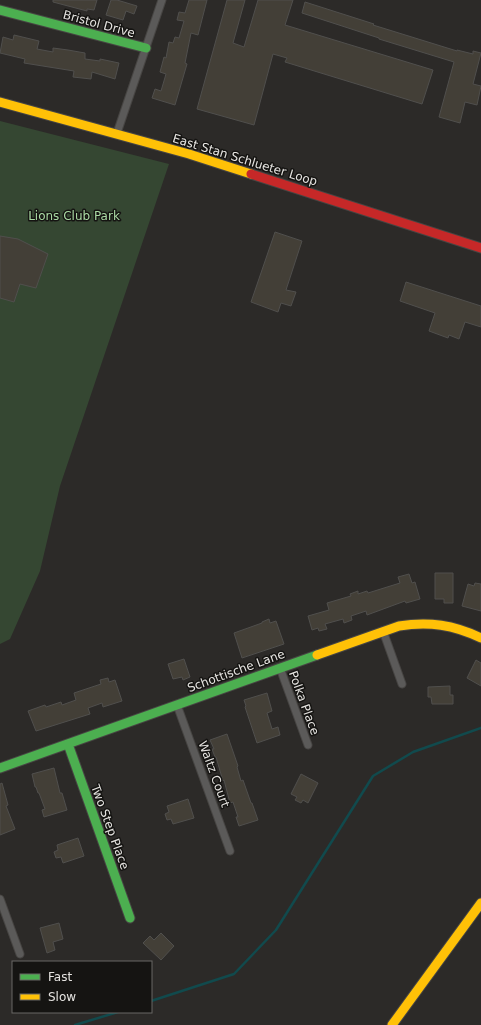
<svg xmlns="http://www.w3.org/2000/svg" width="481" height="1025" font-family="'DejaVu Sans',sans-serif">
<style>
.green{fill:#354732}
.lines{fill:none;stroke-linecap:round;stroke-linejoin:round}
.stream{stroke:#114a4d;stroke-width:2.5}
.building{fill:#433f37;stroke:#504f4d}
.street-casing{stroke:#474543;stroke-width:9}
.fast-casing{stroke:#474543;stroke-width:11}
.slow-casing{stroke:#474543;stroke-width:11}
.jam-casing{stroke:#474543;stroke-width:11}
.street{stroke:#5b5a59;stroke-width:7}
.fast{stroke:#4caf50;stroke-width:9}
.slow{stroke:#ffc107;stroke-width:9}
.jam{stroke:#c62828;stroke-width:9}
.labels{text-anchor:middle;stroke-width:3;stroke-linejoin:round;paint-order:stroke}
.street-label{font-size:12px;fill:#e6e4e1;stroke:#151412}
.park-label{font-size:12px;fill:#aadaa4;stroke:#151412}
</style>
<rect width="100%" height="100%" fill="#2c2a28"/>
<path class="green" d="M0 121 169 164 60 486 40 571 10 639 0 644Z"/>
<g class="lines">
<path class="stream" d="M151 1001 234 974 276 930 373 776 413 752 481 728
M75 1025 118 1012"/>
</g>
<path class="building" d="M53 0H97L94 10 87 9V11L53 2Z
M111 0H117L137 6 134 14 126 11 123 20 106 15Z
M189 0H207L198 35 191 33 185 63 187 64 175 105 152 98 155 89 161 91 166 74 160 72 164 57 166 58 169 42 173 43 175 37 179 38 184 21 177 20 179 12 185 13Z
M227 0H245L233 43 244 47 258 0H293L285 25 433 70 422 104 285 62 287 58 273 54 254 125 197 109Z
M305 2 374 24 373 25 457 51V50L473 54V51L481 53 473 84 481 86 477 105 465 102 460 123 439 117 454 62 379 39V38L302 13Z
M14 35 39 41 37 49 53 52V48L68 50 85 53V59L100 61V59L119 63 115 79 92 72 91 79 73 77 74 71 24 63 25 59 0 53 3 37 13 40Z
M275 232 302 241 286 290 296 292 291 306 281 303 278 312 251 302Z
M0 236 18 239 48 254 36 288 20 284 14 302 0 298Z
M406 282 481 306V327L465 322 459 339 449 335 448 338 429 331 435 313 400 301Z
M435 573H453V603H444V599H435Z
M409 574 412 583 415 582 420 599 406 603 405 601 367 615 366 611 351 616 352 620 344 623 343 619 325 624 327 629 319 631 318 628 312 630 308 616 329 610 327 603 351 596 350 594 358 591V594L367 591 368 593 400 583 398 577Z
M475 583 481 584V611L462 606 468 584 474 586Z
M269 619 270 623 276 621 284 644 242 658 234 633 262 623V622Z
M184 659 190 677 183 680 182 677 173 679 168 664Z
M476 660 481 663V686L467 678Z
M108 678 109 682 115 680 122 701 103 707 102 703 88 708 90 714 36 731 28 711 45 705 46 707 61 702 62 705 76 700 74 693 101 684 100 680Z
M450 686V695H453V704H432L431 697H428V687Z
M267 693 272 711 267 713 272 729 278 727 280 735 257 743 245 707 246 706 244 700Z
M227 734 238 766 237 767 241 781 243 780 251 803H252L258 820 239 826 236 817H238L233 802 230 803 224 780 223 781 216 757H215L212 749H214L210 740Z
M54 768 60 793H62L67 810 44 817 42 810 45 809 39 793H38L36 787H35L32 774Z
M301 774 318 783 308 803 303 800 301 803 295 800 297 797 291 794Z
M2 783 8 805 6 806 15 829 0 835V784Z
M188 799 194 818 173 824 171 819 167 820 165 814 169 812 167 806Z
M78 838 84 856 63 863 61 857 56 858 54 852 58 850 57 845Z
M59 923 63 939 53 942 55 950 47 953 40 928Z
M161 933 174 946 161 960 143 943 150 936 154 940Z"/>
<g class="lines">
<defs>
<path id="street" d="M117 133 162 0
M383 631 402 684
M280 668 308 745
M177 705 230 851
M0 899 20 954"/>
<path id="fast" d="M0 10 146 48
M68 744 130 918
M0 768 317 655"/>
<path id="slow" d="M0 102 189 154 251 174
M317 655 399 626C429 621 454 625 481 638
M392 1025 481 903"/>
<path id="jam" d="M251 174 481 248"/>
</defs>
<use href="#street" class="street-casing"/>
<use href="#fast" class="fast-casing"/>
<use href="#slow" class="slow-casing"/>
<use href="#jam" class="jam-casing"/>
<use href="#street" class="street"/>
<use href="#fast" class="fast"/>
<use href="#slow" class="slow"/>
<use href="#jam" class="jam"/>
</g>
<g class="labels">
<g class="street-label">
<text transform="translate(99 24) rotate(15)" y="4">Bristol Drive</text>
<text transform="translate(245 160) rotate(17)" y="4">East Stan Schlueter Loop</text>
<text transform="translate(236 671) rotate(-20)" y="4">Schottische Lane</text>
<text transform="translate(304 703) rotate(70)" y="4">Polka Place</text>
<text transform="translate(214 774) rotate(70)" y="4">Waltz Court</text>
<text transform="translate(110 827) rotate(70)" y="4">Two Step Place</text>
</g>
<g class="park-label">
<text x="74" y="220">Lions Club Park</text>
</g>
</g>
<rect x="12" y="961" width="140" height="52" fill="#151412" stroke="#696765"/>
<rect x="20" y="974" width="20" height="6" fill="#4caf50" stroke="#696765"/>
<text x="48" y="981" font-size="12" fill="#e6e4e1">Fast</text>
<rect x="20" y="994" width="20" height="6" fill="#ffc107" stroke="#696765"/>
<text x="48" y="1001" font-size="12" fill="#e6e4e1">Slow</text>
</svg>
